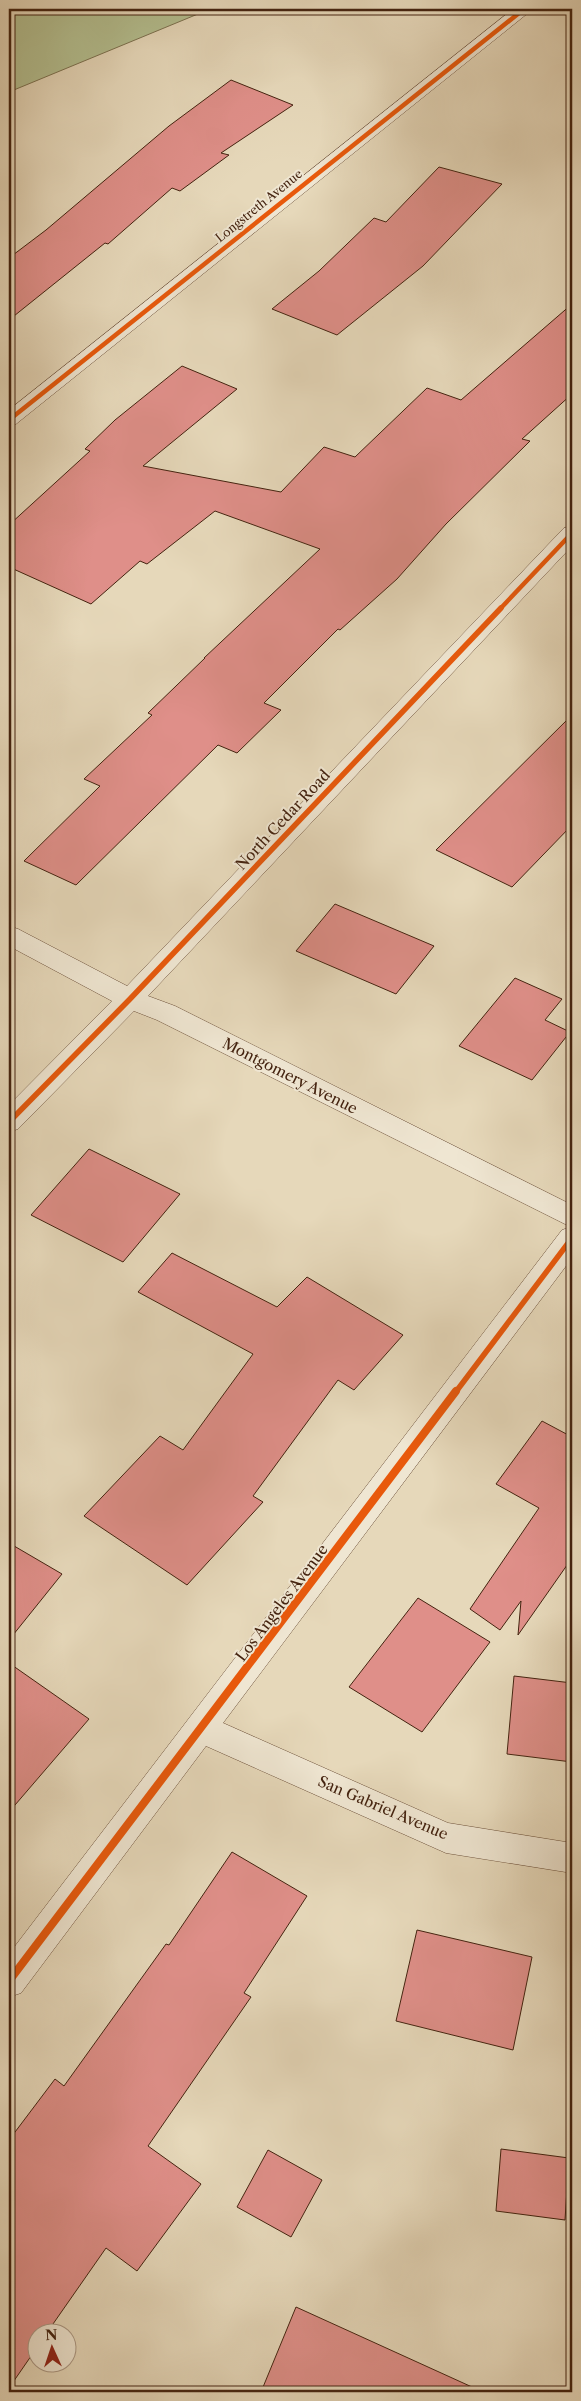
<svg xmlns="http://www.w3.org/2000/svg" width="581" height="2401" font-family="'Libre Caslon Text',serif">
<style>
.green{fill:#b4bf90;stroke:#7c7150}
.building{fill:#df8f89;stroke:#442310}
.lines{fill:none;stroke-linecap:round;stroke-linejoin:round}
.minor-casing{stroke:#6c503a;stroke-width:1}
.minor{fill:#efe6d2;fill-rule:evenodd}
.cycleway-far2-casing{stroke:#efe6d2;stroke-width:7}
.cycleway-far1-casing{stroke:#efe6d2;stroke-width:9}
.cycleway-casing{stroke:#efe6d2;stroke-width:11}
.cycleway-far2{stroke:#e8590c;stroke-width:4.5}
.cycleway-far1{stroke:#e8590c;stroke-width:5.5}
.cycleway{stroke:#e8590c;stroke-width:8}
.labels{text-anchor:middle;stroke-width:4;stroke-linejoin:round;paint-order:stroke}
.far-street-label{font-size:12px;fill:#442310;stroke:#efe6d2}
.street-label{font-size:15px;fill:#442310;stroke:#efe6d2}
</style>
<rect width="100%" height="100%" fill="#e6d8ba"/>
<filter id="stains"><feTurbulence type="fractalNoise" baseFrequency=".004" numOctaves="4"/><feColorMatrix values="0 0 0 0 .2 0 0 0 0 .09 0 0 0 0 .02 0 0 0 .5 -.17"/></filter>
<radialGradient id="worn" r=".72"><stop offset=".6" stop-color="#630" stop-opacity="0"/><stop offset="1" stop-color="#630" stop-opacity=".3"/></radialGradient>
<path class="green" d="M9 9H210L9 92Z"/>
<path class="building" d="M231 80 293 105 221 153 229 155 180 191 172 188 108 244 105 243 9 320V258L46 230 169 126Z
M439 167 502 184 423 266 337 335 272 309 319 271 374 218 386 222Z
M572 304V394L522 439 530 441 446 524 397 579 340 630 338 629 264 703 281 710 237 753 218 745 76 885 24 861 100 786 84 779 152 715 148 713 205 658H204L320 549 215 511 147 564 140 561 91 604 9 567V525L90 451 85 449 115 420 182 366 237 389 143 466 281 492 324 447 355 457 427 388 461 400Z
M572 715V825L512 887 436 850Z
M335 904 434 946 396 994 296 951Z
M515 978 562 999 545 1020 570 1032 532 1080 459 1046Z
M89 1149 180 1194 123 1262 31 1215Z
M172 1253 277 1307 307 1277 403 1335 354 1390 338 1380 253 1496 263 1502 187 1585 84 1516 160 1436 183 1450 253 1354 138 1292Z
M542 1421 572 1437V1558L518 1635 521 1601 500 1630 470 1609 539 1508 496 1484Z
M9 1543 62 1574 9 1640Z
M418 1598 490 1642 422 1732 349 1687Z
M9 1663 89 1719 9 1812Z
M514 1676 572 1683V1762L507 1754Z
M232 1852 307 1896 244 1993 251 1997 148 2146 201 2184 137 2271 106 2248 46 2334H38V2346L9 2388V2140L55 2079 64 2086 166 1944 169 1945Z
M417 1930 532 1957 513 2050 396 2021Z
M501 2149 569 2158 565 2220 496 2211Z
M268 2150 322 2180 291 2237 237 2207Z
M296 2307 483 2392H261Z"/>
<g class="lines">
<defs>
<path id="minor" d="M513 9H533L16 424 9 426V410Z
M572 526V546L148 996 175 1006 572 1205V1258L223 1723 448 1823 572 1843V1873L446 1853 206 1746 21 1993 9 1997V1954L562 1230 571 1227 157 1020 134 1011 18 1129 9 1132V1105L112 1001 9 946V926L18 929 127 986 564 528Z"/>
</defs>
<use href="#minor" class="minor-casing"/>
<use href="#minor" class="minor"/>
<defs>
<path id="cycleway-far2" d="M9 420 524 9
M500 609 572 533"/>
<path id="cycleway-far1" d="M9 1122 130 999 501 608
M455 1393 572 1238"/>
<path id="cycleway" d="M9 1981 456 1391"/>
</defs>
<use href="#cycleway-far2" class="cycleway-far2-casing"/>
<use href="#cycleway-far1" class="cycleway-far1-casing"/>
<use href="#cycleway" class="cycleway-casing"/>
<use href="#cycleway-far2" class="cycleway-far2"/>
<use href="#cycleway-far1" class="cycleway-far1"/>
<use href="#cycleway" class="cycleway"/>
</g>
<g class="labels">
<g class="far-street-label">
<text transform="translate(259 206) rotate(-39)" y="4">Longstreth Avenue</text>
</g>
<g class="street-label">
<text transform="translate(283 820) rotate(-47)" y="5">North Cedar Road</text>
<text transform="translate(290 1076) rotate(27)" y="5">Montgomery Avenue</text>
<text transform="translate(282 1603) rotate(-53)" y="5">Los Angeles Avenue</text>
<text transform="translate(383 1808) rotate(23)" y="5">San Gabriel Avenue</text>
</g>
</g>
<rect width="581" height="2401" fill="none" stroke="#e6d8ba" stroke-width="30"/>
<rect x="10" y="10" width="561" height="2381" fill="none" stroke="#442310" stroke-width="2.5"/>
<rect x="15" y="15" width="551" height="2371" fill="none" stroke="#442310"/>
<g transform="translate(52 2348) rotate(357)"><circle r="24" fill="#efe6d2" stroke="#ab9884"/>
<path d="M0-4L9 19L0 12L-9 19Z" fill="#8f2418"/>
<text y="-8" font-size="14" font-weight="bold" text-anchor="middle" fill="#442310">N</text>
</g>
<rect width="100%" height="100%" filter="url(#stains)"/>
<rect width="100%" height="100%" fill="url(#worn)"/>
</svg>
